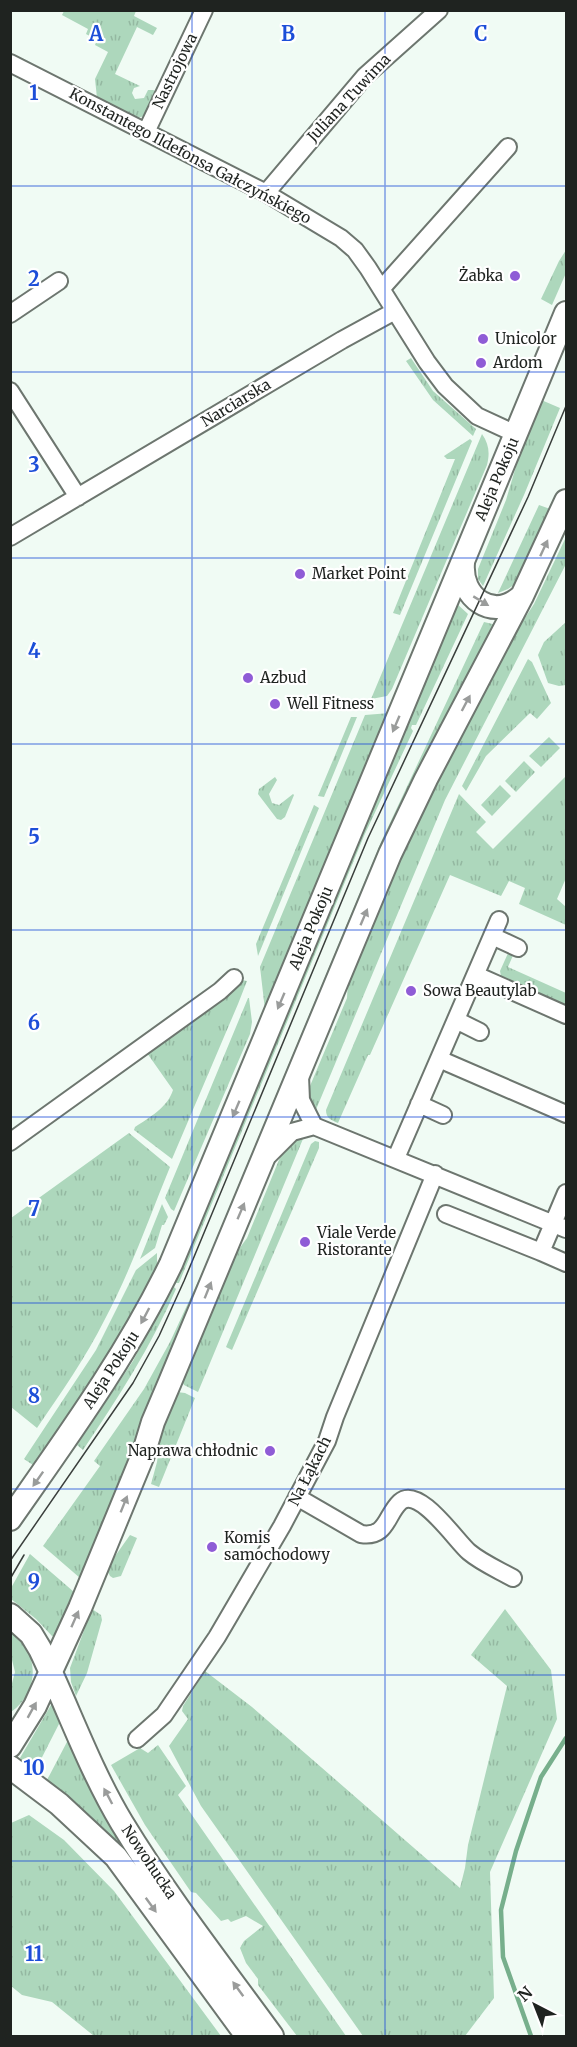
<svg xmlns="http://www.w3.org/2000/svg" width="577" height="2047" font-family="Merriweather,serif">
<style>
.grass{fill:url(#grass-tufts)}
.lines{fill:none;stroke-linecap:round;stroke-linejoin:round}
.stream{stroke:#77af8c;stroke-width:4.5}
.street-casing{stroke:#6d766f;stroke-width:20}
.secondary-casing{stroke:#6d766f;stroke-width:26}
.street{stroke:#fff;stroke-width:16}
.secondary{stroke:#fff;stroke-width:22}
.tram{stroke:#3a3f3c;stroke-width:1.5}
.oneway{fill:#9a9c9b}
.grid{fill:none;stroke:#1d4ed8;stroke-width:1.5;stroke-opacity:0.55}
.poi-dot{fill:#8f5cd6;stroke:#fff;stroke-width:2}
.labels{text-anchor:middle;stroke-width:4.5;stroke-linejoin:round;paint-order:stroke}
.street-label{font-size:15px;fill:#1f2320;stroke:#fff}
.poi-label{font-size:15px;fill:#1f2320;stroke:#fff;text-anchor:start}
.grid-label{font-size:20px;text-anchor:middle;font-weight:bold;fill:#1d4ed8;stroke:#fff;stroke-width:4.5;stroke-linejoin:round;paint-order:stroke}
</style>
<defs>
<pattern id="grass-tufts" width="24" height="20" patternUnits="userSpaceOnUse" patternTransform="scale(1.5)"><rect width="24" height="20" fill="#add7bc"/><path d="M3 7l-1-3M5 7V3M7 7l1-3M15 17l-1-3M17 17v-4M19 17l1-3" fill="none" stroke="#94b8a1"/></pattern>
</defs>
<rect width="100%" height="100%" fill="#f0fbf4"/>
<path class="grass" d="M64 11H136L134 16 157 28 153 35 137 27 115 74 140 86 134 88 132 93 135 99 144 98 148 90H153L158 92 144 116 138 118 97 98 95 79 108 52 95 45 97 40 86 34 88 29 62 15Z
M566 250V273L552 305 541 299 559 261Z
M411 358 433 391 476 429 473 436 433 400 406 361Z
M539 399 560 408 524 495 483 586 478 579V569L506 500 526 433Z
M482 434C489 444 490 453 487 465L392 689 387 696 371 699Z
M470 439 472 441 400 615 393 613 455 459H447L444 456Z
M539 505 553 510 518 582 508 589 498 593Z
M566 537V564L445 800 315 1112 309 1097 310 1086 347 998 348 979 400 853 508 644 534 604Z
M456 603 468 614 416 725H412L411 728 413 731 364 836 179 1283H176L174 1287 176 1289C151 1347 118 1398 83 1450L77 1445 133 1361 170 1288Z
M484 622 497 625 386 844 80 1578 43 1546 100 1466 94 1461 144 1389 170 1342 202 1273 381 842Z
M566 622V685L559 686 548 683 538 655 544 642Z
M528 659 532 662 551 703 537 719 530 713 486 756 466 791 462 786Z
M390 713 265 1010 260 967 365 715Z
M351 717H357L324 797 318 796Z
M549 737 560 748 541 767 529 756Z
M524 761 535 772 516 792 505 781Z
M566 776V878L557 899 566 907V925L519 904 525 888 509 881 501 896 450 875 370 1055H368L338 1123C331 1120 326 1118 326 1110L459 794 486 822 476 832 493 849Z
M275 777 277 780 269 794 272 803 279 805 293 794 294 795 285 817 281 820 277 819 258 794 259 789Z
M500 785 511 796 492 816 481 805Z
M314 805 319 808 258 956 256 944Z
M509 951 514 953 508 967 566 993V1005L501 976 500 971Z
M242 980 247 981 238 1004 172 1159 134 1130 135 1127C149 1118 168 1107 173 1090L147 1053 233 990Z
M248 998H249L252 1022 250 1034 174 1211 171 1209 165 1198Z
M129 1133 170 1167C149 1218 131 1270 105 1319 86 1357 61 1393 37 1428L11 1407V1218Z
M305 1134 198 1392 184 1385 180 1378 231 1260 247 1238 283 1150 288 1144Z
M315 1141 319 1142V1148L232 1350 226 1347 311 1144Z
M162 1204 168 1217 164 1225H162L155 1248 140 1259Z
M157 1253V1267L113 1348 33 1465 24 1459 96 1350 136 1270Z
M177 1392 185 1393 195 1398 159 1487 151 1484 157 1462 162 1427Z
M130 1535 137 1538 121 1576 113 1578 110 1576 108 1572 113 1559Z
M30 1554 74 1592 55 1637 52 1636 36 1619 11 1599V1588Z
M92 1609 101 1615 102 1620 87 1673 76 1696 71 1682 70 1668Z
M505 1609 551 1670 557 1719 490 1872 494 1998 465 2036H363L201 1806 169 1746 188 1719 182 1711 183 1706 205 1671 252 1707 460 1888 465 1868 468 1845 507 1686 471 1655Z
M11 1630C39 1651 41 1691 11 1712V1687L15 1672 11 1656Z
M51 1705H54L60 1722 35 1771 22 1761 20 1758Z
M68 1740 99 1804 134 1862 68 1798 47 1780Z
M158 1745 186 1786 178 1795 346 2036H297L258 1985V1979L246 1963 240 1948 244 1941 263 1926 246 1916 231 1922 228 1919 221 1921 196 1893 191 1892 145 1825 111 1765 140 1748 148 1753Z
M29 1815 64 1840 114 1891 221 2036H94L52 2002 22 1995 11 1986V1823Z"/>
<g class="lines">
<path class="stream" d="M531 2036 503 1957 501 1910 516 1851 541 1777 566 1738"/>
<defs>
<path id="street" d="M10 63 266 193 341 238 355 250 368 268 427 362 445 386 477 416 516 434
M146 132 204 10
M266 193 365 76 439 10
M382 288 508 147
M10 314 59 281
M10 391 78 497
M10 537 342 340 395 311
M492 936 518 948
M476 975 566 1015
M456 1020 480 1032
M439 1059 566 1114
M300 1076 301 1100 314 1126
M419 1104 443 1115
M10 1142 220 991 234 978
M269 1155 292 1132 314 1126 566 1229
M396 1158 499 920
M566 1193 541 1252 566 1263
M446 1214 541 1252
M297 1497 361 1534C387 1538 386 1515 400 1502 419 1485 456 1541 469 1552 482 1563 499 1570 513 1578
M137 1739 164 1715 217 1637 282 1526 327 1441 335 1417 435 1174"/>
<path id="secondary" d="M463 563C460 598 493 622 522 596
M10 1519C68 1436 127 1355 171 1264L566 313
M10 1615 31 1634 40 1649C68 1707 89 1768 122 1823 167 1897 221 1966 272 2036
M10 1746 35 1706 80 1608 143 1455 153 1422 170 1382 390 854 426 779 522 596 566 501
M10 1767 59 1804 116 1857 247 2036"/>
</defs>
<use href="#street" class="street-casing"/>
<use href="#secondary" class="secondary-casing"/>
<use href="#street" class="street"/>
<use href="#secondary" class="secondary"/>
<path class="tram" d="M10 1561 133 1383 159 1336 184 1281 368 838 528 497 566 406
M10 1579 24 1555"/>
</g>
<defs><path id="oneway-solid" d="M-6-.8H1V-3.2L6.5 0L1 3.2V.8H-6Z" transform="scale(1.5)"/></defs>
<g class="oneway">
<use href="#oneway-solid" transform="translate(544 548) rotate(-65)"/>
<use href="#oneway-solid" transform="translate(481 601) rotate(31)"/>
<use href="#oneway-solid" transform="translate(466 703) rotate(-62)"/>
<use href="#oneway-solid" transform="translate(396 724) rotate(113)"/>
<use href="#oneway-solid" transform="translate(364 917) rotate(-67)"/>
<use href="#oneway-solid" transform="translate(281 1001) rotate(113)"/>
<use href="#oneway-solid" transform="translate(236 1109) rotate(113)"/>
<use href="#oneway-solid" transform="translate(241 1211) rotate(-67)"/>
<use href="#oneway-solid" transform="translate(208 1290) rotate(-68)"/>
<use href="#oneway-solid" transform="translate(145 1316) rotate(118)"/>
<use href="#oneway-solid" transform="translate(38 1479) rotate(125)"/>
<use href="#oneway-solid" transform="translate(124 1504) rotate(-68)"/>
<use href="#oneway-solid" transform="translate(75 1619) rotate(-66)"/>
<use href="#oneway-solid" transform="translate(32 1710) rotate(-61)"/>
<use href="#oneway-solid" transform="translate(108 1796) rotate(-118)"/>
<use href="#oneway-solid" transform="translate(151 1905) rotate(54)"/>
<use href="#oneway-solid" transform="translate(238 1989) rotate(-126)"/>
</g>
<path class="grid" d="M192 10V2036M385 10V2036M10 186H566M10 372H566M10 558H566M10 744H566M10 930H566M10 1117H566M10 1303H566M10 1489H566M10 1675H566M10 1861H566"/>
<g class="poi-dot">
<circle cx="515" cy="276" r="6"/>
<circle cx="483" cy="339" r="6"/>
<circle cx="481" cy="363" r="6"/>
<circle cx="300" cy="574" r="6"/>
<circle cx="248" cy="678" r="6"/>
<circle cx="275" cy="704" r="6"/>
<circle cx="411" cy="991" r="6"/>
<circle cx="305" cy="1242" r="6"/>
<circle cx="270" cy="1451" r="6"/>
<circle cx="212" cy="1547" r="6"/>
</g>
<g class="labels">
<g class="street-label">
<text transform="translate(175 71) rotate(-64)" y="5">Nastrojowa</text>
<text transform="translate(349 98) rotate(-47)" y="5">Juliana Tuwima</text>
<text transform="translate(190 156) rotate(28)" y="5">Konstantego Ildefonsa Gałczyńskiego</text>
<text transform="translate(236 403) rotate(-31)" y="5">Narciarska</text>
<text transform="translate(497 479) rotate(-67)" y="5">Aleja Pokoju</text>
<text transform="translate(311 928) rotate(-67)" y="5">Aleja Pokoju</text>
<text transform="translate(111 1370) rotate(-57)" y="5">Aleja Pokoju</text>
<text transform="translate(310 1471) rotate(-63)" y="5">Na Łąkach</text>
<text transform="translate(149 1862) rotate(56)" y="5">Nowohucka</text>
</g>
<g class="poi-label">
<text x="503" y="281" text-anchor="end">Żabka</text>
<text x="495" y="344">Unicolor</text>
<text x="493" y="368">Ardom</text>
<text x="312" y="579">Market Point</text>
<text x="260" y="683">Azbud</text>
<text x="287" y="709">Well Fitness</text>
<text x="423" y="996">Sowa Beautylab</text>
<text x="317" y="1238">Viale Verde<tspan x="317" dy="17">Ristorante</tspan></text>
<text x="258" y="1456" text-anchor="end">Naprawa chłodnic</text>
<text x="224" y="1543">Komis<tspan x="224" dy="17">samochodowy</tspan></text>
</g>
</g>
<g class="grid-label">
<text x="96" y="41">A</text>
<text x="288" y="41">B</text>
<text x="481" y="41">C</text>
<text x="34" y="100">1</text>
<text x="34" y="286">2</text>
<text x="34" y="472">3</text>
<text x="34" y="658">4</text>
<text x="34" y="844">5</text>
<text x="34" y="1030">6</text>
<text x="34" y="1216">7</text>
<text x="34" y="1403">8</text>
<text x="34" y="1589">9</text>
<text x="34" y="1775">10</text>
<text x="34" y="1961">11</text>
</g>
<rect width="577" height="2047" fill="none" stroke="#1f2320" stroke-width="24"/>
<g transform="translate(535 2005) rotate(318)" stroke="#ffffff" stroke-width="4.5" paint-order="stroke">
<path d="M0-4.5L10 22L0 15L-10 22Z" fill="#1f2320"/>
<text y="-9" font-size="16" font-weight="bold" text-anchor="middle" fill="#1f2320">N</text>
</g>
</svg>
